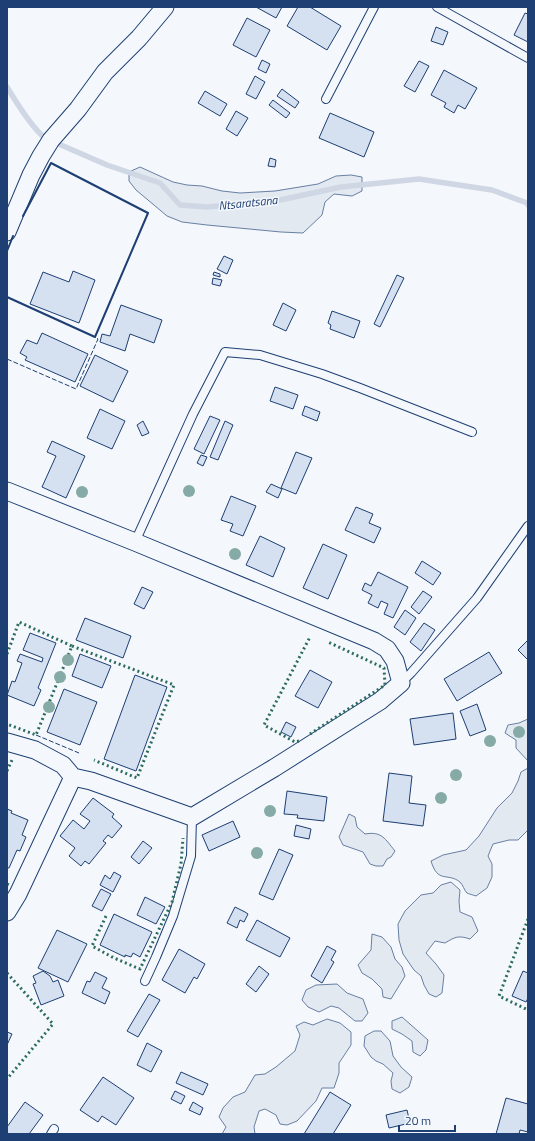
<svg xmlns="http://www.w3.org/2000/svg" width="535" height="1141" font-family="'Titillium Web',sans-serif">
<style>
.green{fill:#e3e9f0;stroke:#687fa3}
.lines{fill:none;stroke-linecap:round;stroke-linejoin:round}
.stream{stroke:#cfd7e4;stroke-width:5.5}
.building{fill:#d5e0f0;stroke:#1d3f73}
.lane-casing{stroke:#1d3f73;stroke-width:10}
.street-casing{stroke:#1d3f73;stroke-width:19}
.lane{stroke:#f4f7fb;stroke-width:8}
.street{stroke:#f4f7fb;stroke-width:17}
.hedge{stroke:#2c6c60;stroke-width:3;stroke-dasharray:2 3;stroke-linecap:butt}
.fence{stroke:#1d3f73;stroke-width:1;stroke-dasharray:5 2;stroke-linecap:butt}
.wall{stroke:#1d3f73;stroke-width:2}
.tree{fill:#86aba6}
.labels{text-anchor:middle;stroke-width:3;stroke-linejoin:round;paint-order:stroke}
.water-label{font-size:12px;font-style:italic;fill:#1d3f73;stroke:#f4f7fb}
</style>
<rect width="100%" height="100%" fill="#f4f7fb"/>
<path class="green" d="M140 167 173 182 187 185 202 186 222 191 240 193 275 191 318 184 336 176 351 175 362 177V191L352 196 334 194 325 202 322 215 303 233 281 232 207 225 182 222 167 216 154 205 136 190 129 181V172Z
M528 719V761L516 748V740L505 733 508 725 519 723Z
M528 768V830L518 840H509L493 844 488 856 492 864V877L487 888 476 896C473 895 469 894 467 893 464 890 463 885 460 882 447 872 438 884 431 861L443 855 466 850 479 836 497 808 512 793 518 781 521 772Z
M349 814 355 817 357 827 365 834C382 831 385 839 395 851L391 857 387 859 383 866H376L370 864 363 852 343 845 339 837C342 829 346 822 349 814Z
M451 882 460 890 459 901 460 912 472 917 478 931 470 939C458 935 455 937 445 943L435 941 426 953 436 964 444 975 442 993 436 997 429 994 424 985 421 976 414 970 403 954 399 940 398 924 405 911 421 895 433 893 441 885Z
M372 934 382 937 391 947 395 959 402 967 405 976 391 999 383 997 382 989 372 979 362 973 358 965 371 950Z
M337 984 347 993 363 999 368 1013 362 1021H355L339 1008 331 1006 319 1012 308 1007 302 1000 306 990 316 985Z
M402 1017 428 1040 426 1050 420 1056 413 1052 412 1041 402 1034 392 1029V1021Z
M327 1019 340 1023 351 1032V1045L339 1063V1073L334 1088H322L316 1101 297 1121 287 1125 280 1124 276 1115 265 1109 259 1111 254 1127 255 1134H222L226 1127 219 1117 223 1108 233 1097 245 1092 255 1075 265 1074 276 1067 295 1051 300 1035 296 1026 304 1022 313 1025Z
M374 1031H381L390 1041 393 1056 401 1067 412 1077 409 1087 400 1093 392 1089 391 1081 393 1073 383 1064 376 1061 371 1057 364 1046 365 1036Z"/>
<g class="lines">
<path class="stream" d="M7 87C16 102 31 127 45 138L107 165 160 183 180 205 208 207 280 200 341 187 419 179 492 190 527 203 528 205"/>
</g>
<path class="building" d="M256 7H282L276 18Z
M298 7H310L341 26 327 50 287 26Z
M525 13 528 14V42L514 35Z
M247 18 270 30 256 57 233 45Z
M436 27 448 32 443 45 431 41Z
M262 60 270 64 266 73 258 69Z
M419 61 429 66 415 92 404 86Z
M444 70 477 88 465 109 458 105 454 113 444 107 446 103 431 95Z
M255 76 265 82 256 99 246 94Z
M282 89 299 102 295 108 277 96Z
M205 91 227 104 220 116 198 103Z
M273 100 290 113 286 118 269 105Z
M236 111 248 118 237 136 226 129Z
M330 113 374 132 364 157 319 138Z
M270 158 276 160 275 167 268 166Z
M224 256 233 260 227 274 217 269Z
M73 271 95 280 79 323 30 304 43 272 69 282Z
M214 272 220 274V277L213 275Z
M397 275 404 278 380 327 374 324Z
M213 278 222 280 220 286 212 284Z
M283 303 296 310 286 331 273 325Z
M121 305 162 320 154 343 130 334 125 351 100 342 102 334 110 336Z
M332 311 360 321 354 338 330 329 331 325 328 323Z
M42 333 88 354 75 382 25 360 27 357 20 353 27 340 37 344Z
M95 355 128 371 113 402 80 386Z
M275 387 298 395 293 409 270 401Z
M305 406 320 412 317 421 302 415Z
M100 409 125 421 112 449 87 438Z
M210 416 220 420 204 454 194 449Z
M143 421 149 433 142 436 137 425Z
M225 421 233 425 218 460 210 457Z
M52 441 85 456 66 498 42 487 56 456 47 452Z
M296 452 312 458 296 494 281 488Z
M201 455 207 457 203 466 197 463Z
M271 484 282 489 278 498 266 492Z
M231 496 256 506 243 536 230 531 233 524 221 520Z
M356 507 373 514 369 523 381 528 374 543 345 530Z
M260 536 285 548 273 577 246 565Z
M323 544 347 555 328 599 303 588Z
M422 561 441 573 433 585 415 573Z
M378 572 408 587 393 618 384 614 388 604 381 601 378 608 368 603 372 595 362 590 365 583 371 586Z
M142 587 153 592 144 609 134 604Z
M423 591 432 597 419 614 411 607Z
M405 610 416 618 405 635 394 627Z
M85 618 131 636 123 658 76 640Z
M424 623 435 630 421 651 410 642Z
M30 633 56 643 38 688 41 690 34 706 7 695 12 681 15 682 22 663 17 661 20 654 42 662 43 658 23 650Z
M528 640V660L518 650Z
M489 652 502 673 457 701 444 679Z
M80 654 111 666 102 688 72 676Z
M310 670 332 682 318 708 295 696Z
M135 675 167 687 136 771 104 759Z
M64 689 97 702 80 745 47 732Z
M477 704 486 730 470 736 460 711Z
M453 713 456 739 414 745 410 719Z
M286 722 296 727 291 737 281 732Z
M389 773 412 776 409 803 426 805 423 826 383 821Z
M287 791 327 797 324 821 297 818 298 815 284 814Z
M93 798 114 814 112 817 122 826 112 838 108 835 103 841 106 843 89 864 85 861 81 866 69 856 75 848 60 836 73 820 84 829 90 821 80 814Z
M7 809 12 811 11 813 28 820 22 835 26 837 20 851 17 850 9 868H7Z
M233 821 240 837 209 851 202 835Z
M296 825 311 829 309 839 294 836Z
M143 841 152 848 139 864 131 857Z
M279 849 293 855 273 900 259 894Z
M114 872 121 876 113 892 100 885 105 875 110 879Z
M101 889 111 894 102 911 92 906Z
M145 897 165 907 156 924 137 915Z
M235 907 245 912 248 914 244 922 240 920 237 928 227 923Z
M114 914 152 932 140 957 133 953 131 957 125 955V957L100 945Z
M257 920 290 938 280 957 246 940Z
M57 930 87 944 68 982 38 968Z
M327 946 336 951 331 960 334 962 322 983 311 976Z
M179 949 205 964 197 979 194 977 185 993 162 980Z
M259 966 269 974 256 992 246 984Z
M43 971 50 976 53 982 58 980 64 996 41 1005 33 984 36 983 33 976Z
M523 971 528 973V998L526 1002 512 996Z
M95 972 107 978 102 988 110 992 105 1004 82 993 87 981 90 982Z
M149 994 160 1000 138 1037 127 1031Z
M7 1032 12 1034 7 1045Z
M147 1043 162 1051 151 1072 137 1065Z
M181 1072 208 1084 203 1095 176 1083Z
M103 1077 134 1098 116 1125 102 1116 98 1122 80 1110Z
M175 1091 185 1096 181 1104 171 1099Z
M330 1092 351 1105 333 1134H304Z
M506 1098 528 1104V1132L520 1130 519 1134H496Z
M25 1102 43 1115 29 1134H9L7 1132V1127Z
M193 1102 203 1108 200 1115 189 1110Z
M407 1110 410 1123 389 1128 386 1115Z"/>
<g class="lines">
<defs>
<path id="lane" d="M437 7 528 58
M326 99 374 7
M135 542 193 414 225 352 260 355 322 374 360 388 472 432
M401 683 411 673 477 598 528 526
M145 981 156 957 173 916 191 856 192 817
M51 1134 54 1129"/>
<path id="street" d="M7 232 31 175 41 156 51 140 78 109 105 72 139 38 165 7
M7 491 135 542 374 641 387 649 395 661 401 683 380 701 274 768 192 817 91 781 73 777 63 765 35 750 7 742
M7 912 18 894 73 777"/>
</defs>
<use href="#lane" class="lane-casing"/>
<use href="#street" class="street-casing"/>
<use href="#lane" class="lane"/>
<use href="#street" class="street"/>
<path class="hedge" d="M72 646 174 685 137 778 94 760
M7 654 19 622 72 646 36 735 7 724
M310 734 385 685 384 668 328 642
M299 741 295 742 264 725 310 637
M7 771 12 760
M7 884 9 885 7 887
M106 916 92 946 114 958 140 969 172 902 181 864 183 838
M528 919 499 996 528 1010
M7 973 53 1024 7 1079"/>
<path class="fence" d="M7 359 76 389 98 339 95 337
M36 735 79 753"/>
<path class="wall" d="M7 251 13 236
M7 297 95 337 148 213 51 163 23 216"/>
</g>
<g class="tree">
<circle cx="189" cy="491" r="6"/>
<circle cx="82" cy="492" r="6"/>
<circle cx="235" cy="554" r="6"/>
<circle cx="68" cy="660" r="6"/>
<circle cx="60" cy="677" r="6"/>
<circle cx="49" cy="707" r="6"/>
<circle cx="519" cy="732" r="6"/>
<circle cx="490" cy="741" r="6"/>
<circle cx="456" cy="775" r="6"/>
<circle cx="441" cy="798" r="6"/>
<circle cx="270" cy="811" r="6"/>
<circle cx="257" cy="853" r="6"/>
</g>
<g class="labels">
<g class="water-label">
<text transform="translate(248 203) rotate(-6)" y="4">Ntsaratsana</text>
</g>
</g>
<rect width="535" height="1141" fill="none" stroke="#1d3f73" stroke-width="16"/>
<path d="M399 1125v6h56v-6" fill="none" stroke="#1d3f73" stroke-width="2"/>
<text x="405" y="1125" font-size="12" fill="#1d3f73" stroke="#f4f7fb" stroke-width="3" paint-order="stroke">20 m</text>
</svg>
